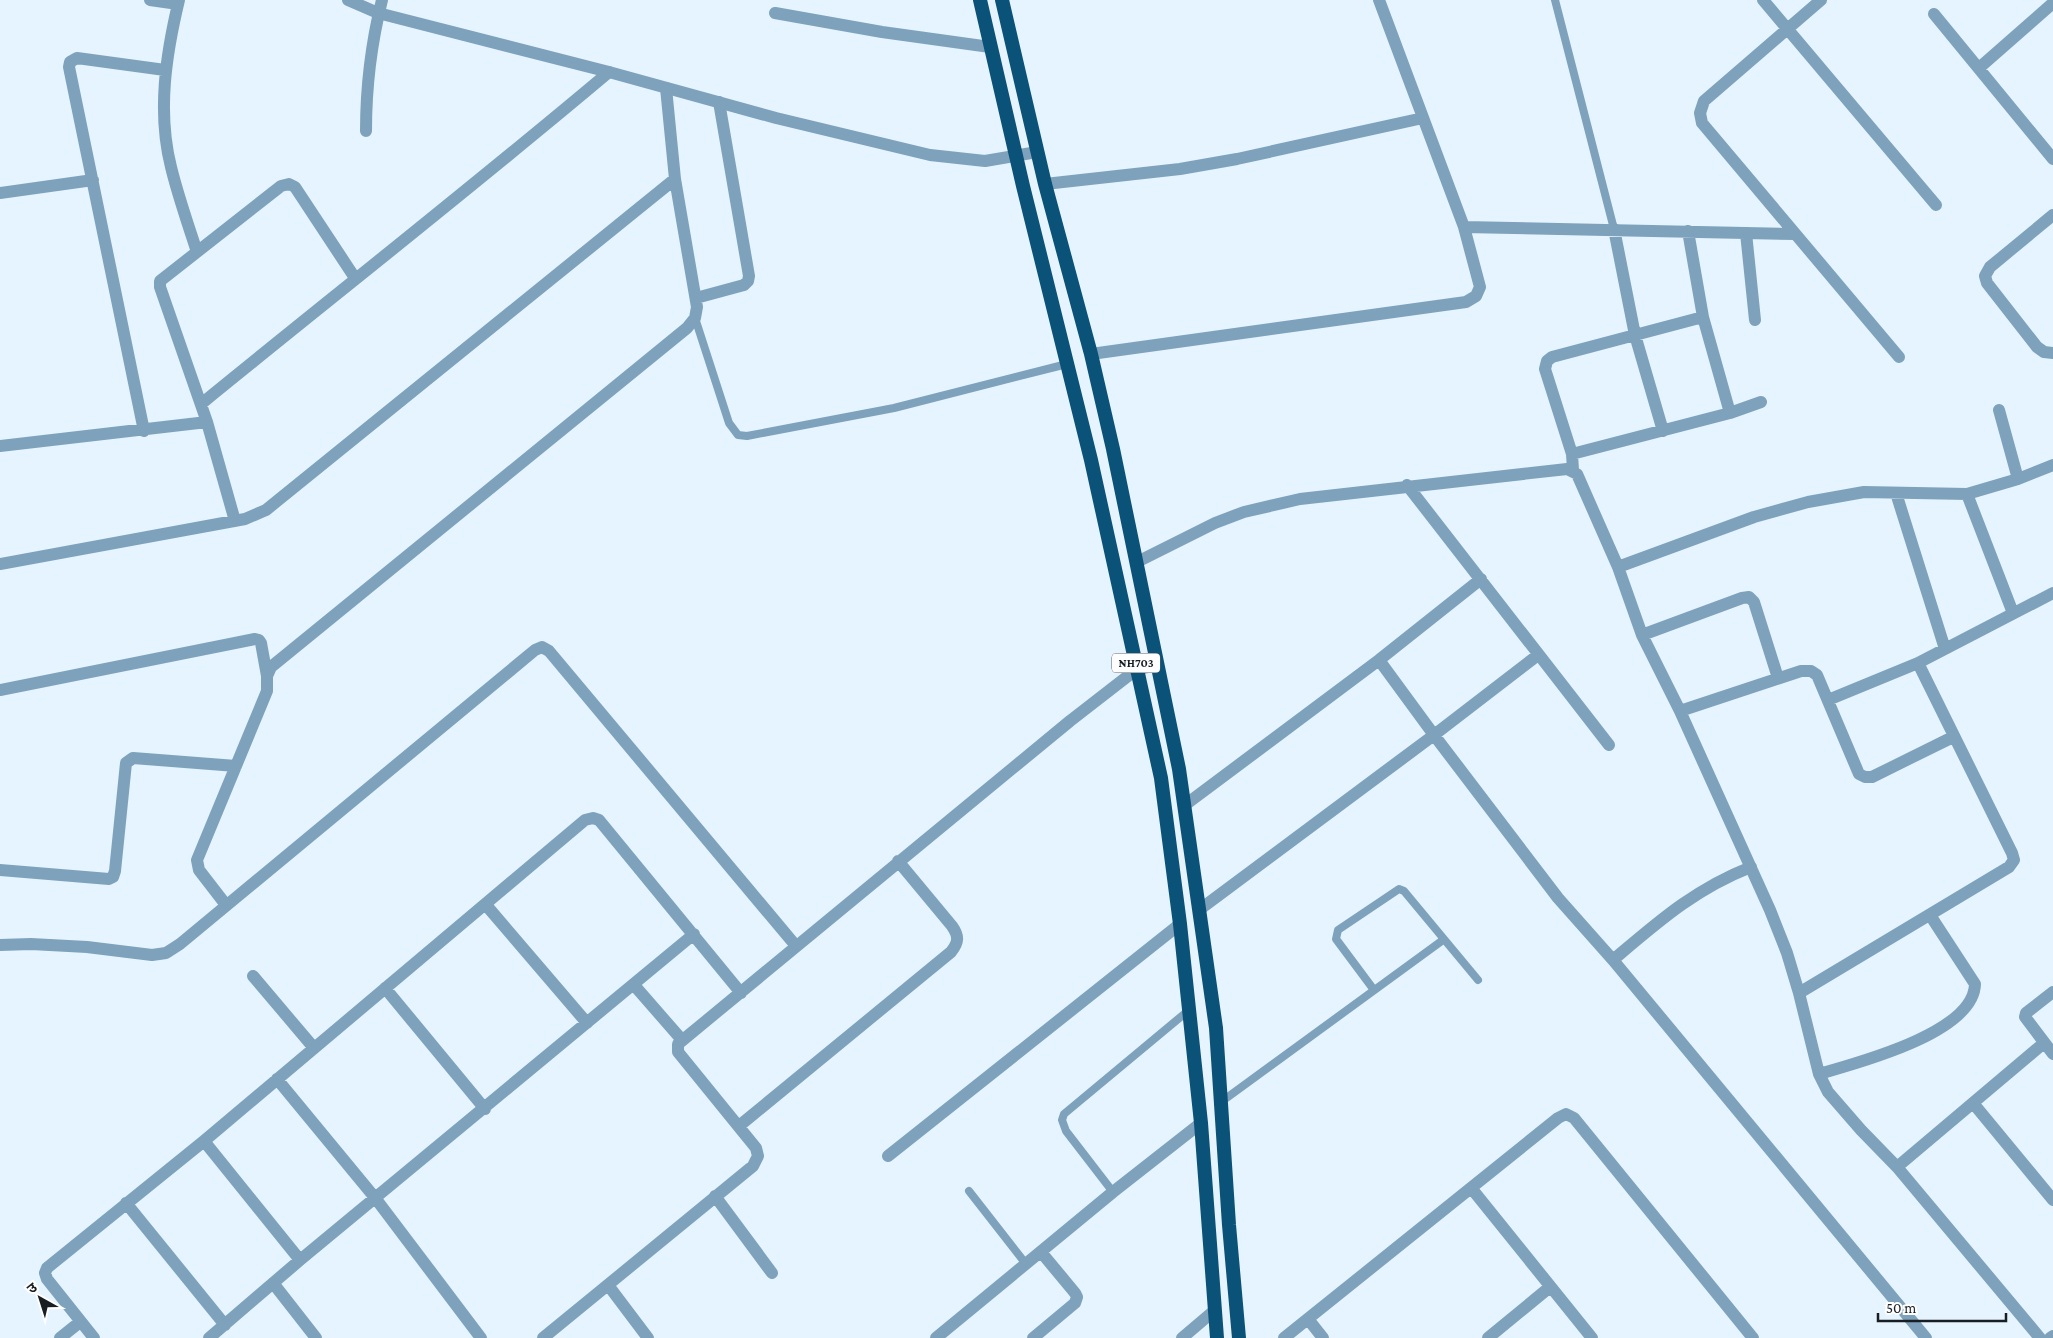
<svg xmlns="http://www.w3.org/2000/svg" width="2053" height="1338" font-family="'Crimson Pro','Noto Sans Devanagari',serif">
<style>
.lines{fill:none;stroke-linecap:round;stroke-linejoin:round}
.service{stroke:#7ea2bc;stroke-width:8}
.minor{stroke:#7ea2bc;stroke-width:12}
.tertiary{stroke:#7ea2bc;stroke-width:12}
.trunk{stroke:#0a5278;stroke-width:14}
.labels{text-anchor:middle;stroke-width:5;stroke-linejoin:round;paint-order:stroke}
.shield{fill:#fefefe;stroke:#5d6165;stroke-width:1}
.shield-label{font-size:12px;font-weight:bold;fill:#181e23}
</style>
<rect width="100%" height="100%" fill="#e5f4fe"/>
<g class="lines">
<path class="service" d="M1555 0 1614 229
M695 318 729 423 738 435 747 436 894 408 1067 364
M1374 990 1336 939 1338 930 1399 889 1404 891 1478 980
M1221 1102 1443 940
M969 1191 1026 1264
M1113 1192 1066 1131 1062 1120 1064 1114 1189 1010"/>
<path class="minor" d="M150 0 178 4
M179 0C166 54 157 112 171 167 178 196 188 224 197 252
M1763 0 1936 205
M1821 0 1704 101 1700 113 1702 123 1899 357
M775 13 882 32 990 47
M1934 14 2053 159
M1979 68 2053 3
M366 131C366 86 371 44 382 0
M1045 184 1180 169 1237 159 1423 118
M0 193 93 180
M2053 215 1990 267 1985 276 1987 283 2037 347 2044 352 2053 353
M1464 227 1795 234
M1614 229 1635 335 1663 431
M1688 231 1703 317 1730 413
M1746 233 1755 320
M696 298 744 285 748 281 749 276 719 102
M1091 354 1466 302 1476 296 1480 287 1464 227 1379 0
M201 404C337 293 475 185 609 72
M1999 410 2018 479
M144 431 69 67 70 62 77 58 165 70
M0 446 207 422
M1572 454 1730 413 1761 402
M1573 470 1572 454 1545 369 1547 361 1552 357 1703 317
M1407 485 1609 745
M1896 493 1945 649
M1967 494 2013 613
M235 521 207 422 160 287V281L281 186 289 184 295 187 355 278
M1137 562 1215 523 1244 512 1300 499 1567 469 1577 474 1618 567 1642 635 1680 711 1770 910 1787 953 1799 993 1819 1074 1828 1092 1861 1130 1897 1167 2040 1338
M0 564 245 519 266 510 675 179
M1618 567 1754 517 1808 502 1864 492 1967 494 2018 479 2053 465
M1642 635 1742 598 1749 597 1754 602 1778 678
M1379 660 1434 735 1558 898 1613 960 1926 1338
M0 690 255 639 259 640 261 643 267 676
M1828 700 1918 663 2053 593
M1680 711 1801 671H1811L1817 675 1859 774 1865 777H1872L1953 737
M1185 805 1379 660 1481 579
M0 870 109 879 113 877 115 871 126 763 133 758 236 766
M226 905 199 870 197 860 267 691V676L271 667 687 328 695 318 697 307 675 179 666 88
M486 905 587 1023
M1199 910 1434 735 1538 655
M0 945 31 944 87 947 152 955 166 953 180 944 535 650 542 647 549 651 796 946
M1613 960C1659 921 1695 889 1751 867
M253 976 314 1048
M634 985 682 1040
M385 988 485 1109
M2053 992 2026 1013 2025 1017 2053 1054
M1799 993 2009 867 2014 860 2012 853 1918 663
M1819 1074C1857 1063 1974 1033 1975 984L1930 915
M277 1079 376 1199 481 1338
M1973 1103 2053 1200
M739 1126 951 952C959 942 959 936 952 926L898 861
M204 1141 300 1260
M888 1156 1180 924
M1897 1167 2044 1043
M1472 1189 1592 1338
M715 1196 772 1273
M126 1203 225 1325
M273 1283 316 1338
M608 1285 648 1338
M1308 1319 1323 1338
M60 1338 80 1322
M94 1338 47 1279 45 1273 47 1268 204 1141 585 820 593 818 599 820 741 993
M209 1338 300 1260 694 934
M543 1338 753 1166 758 1156 756 1148 678 1052V1044L1070 721 1137 669 1158 665
M936 1338 1113 1192 1201 1123
M1033 1338 1075 1303 1077 1297 1075 1293 1041 1252
M1182 1338 1215 1310
M1284 1338 1558 1118 1566 1114 1574 1118 1753 1338
M1488 1338 1550 1287
M2050 1338 2053 1336"/>
<path class="tertiary" d="M348 0 378 13 609 72 776 118 930 155 985 161 1037 152"/>
<path class="trunk" d="M980 0 1023 186 1091 460 1161 778 1180 924 1201 1123 1217 1338
M1002 0 1045 184 1091 354 1113 449 1179 769 1216 1028 1229 1225 1239 1338"/>
</g>
<g class="labels">
<rect class="shield" x="1112" y="653.5" width="48" height="19" rx="4"/>
<g class="shield-label">
<text x="1136" y="667">NH703</text>
</g>
</g>
<g transform="translate(40 1298) rotate(321)" stroke="#fefefe" stroke-width="4" paint-order="stroke">
<path d="M0-4L9 19L0 12L-9 19Z" fill="#181e23"/>
<text y="-8" font-size="14" font-weight="bold" text-anchor="middle" fill="#181e23">उ</text>
</g>
<path d="M1878 1313v8h128v-8" fill="none" stroke="#181e23" stroke-width="2.5"/>
<text x="1886" y="1313" font-size="15" fill="#181e23" stroke="#fefefe" stroke-width="4" paint-order="stroke">50 m</text>
</svg>
